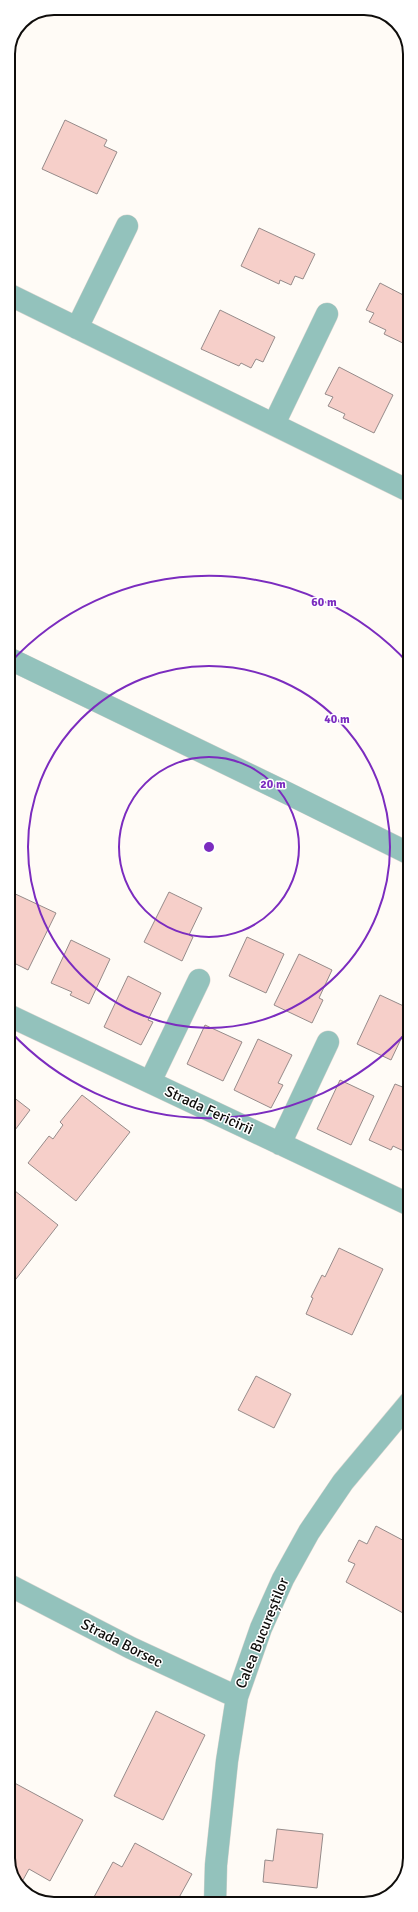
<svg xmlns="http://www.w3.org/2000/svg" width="418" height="1912" font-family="Signika,sans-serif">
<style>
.building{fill:#f6cfc9;stroke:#968b8a}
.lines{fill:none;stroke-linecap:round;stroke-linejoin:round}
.street-casing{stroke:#d9d5d0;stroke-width:23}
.street{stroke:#93c2bc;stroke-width:22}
.ring{fill:none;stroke:#7b2cbf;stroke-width:2}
.labels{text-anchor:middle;stroke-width:3;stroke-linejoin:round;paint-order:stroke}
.street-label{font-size:15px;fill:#0f0d0b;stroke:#fff}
.rim{fill:none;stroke:#0f0d0b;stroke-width:2}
.centre{fill:#7b2cbf;stroke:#fff;stroke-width:2}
.ring-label{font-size:12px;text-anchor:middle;font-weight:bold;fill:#7b2cbf;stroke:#fff;stroke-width:3;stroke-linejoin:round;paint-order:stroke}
</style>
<rect width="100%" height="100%" fill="#fffbf6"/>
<path class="building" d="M65 120 107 140 104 146 117 152 97 194 42 169Z
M259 228 315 254 303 279 295 276 291 285 280 280 279 284 241 266Z
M380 283 409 298V346L384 334 386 330 369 322 374 313 366 310Z
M220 310 275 337 263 362 256 359 251 368 241 363 239 366 201 349Z
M339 367 393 395 374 433 343 418 345 414 328 406 333 397 325 394Z
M9 891 56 913 28 970 8 960Z
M169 892 202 908 189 935 193 937 182 961 144 942Z
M247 937 284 954 266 993 229 976Z
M71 940 110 959 89 1004 70 995 72 992 51 983Z
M299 954 332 970 319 998 323 1000 312 1023 274 1005Z
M128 976 161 993 148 1020 153 1022 141 1045 104 1027Z
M380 995 410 1009V1020L391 1060 357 1044Z
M205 1025 242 1042 223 1081 187 1064Z
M258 1039 292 1055 278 1083 283 1085 271 1108 234 1090Z
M340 1080 374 1096 351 1145 317 1129Z
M395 1084 410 1090V1154L393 1146 391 1150 369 1140Z
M8 1093 30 1110 9 1138Z
M82 1095 130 1132 76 1201 28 1163 49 1136 53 1139 63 1125 60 1122Z
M10 1187 58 1225 9 1288V1189Z
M339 1248 383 1269 352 1335 306 1314 313 1298 311 1297 322 1275 325 1277Z
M256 1376 291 1394 274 1428 238 1410Z
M376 1526 410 1544V1599L403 1613 346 1582 355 1564 348 1561 359 1540 367 1544Z
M156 1711 205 1735 163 1820 114 1796Z
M9 1780 83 1820 50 1881 29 1869 23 1880 13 1875 9 1867Z
M277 1829 323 1834 317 1888 263 1882 265 1860 273 1861Z
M135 1843 192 1874 176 1903 104 1904 94 1897 113 1862 122 1867Z"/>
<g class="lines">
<defs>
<path id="street" d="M8 294 409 491
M77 328 127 226
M274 424 327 314
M8 658 287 793 410 854
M8 1015 410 1205
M150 1082 199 980
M280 1144 328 1042
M9 1585 131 1648 237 1697
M215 1903 216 1865 227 1761 237 1697 261 1628 283 1579 309 1532 343 1482 410 1402"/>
</defs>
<use href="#street" class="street-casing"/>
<use href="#street" class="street"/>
</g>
<g class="ring">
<circle cx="209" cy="847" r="90"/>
<circle cx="209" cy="847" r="181"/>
<path d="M409 1030A271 271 0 0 1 9 1030M9 664A271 271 0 0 1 409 664"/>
</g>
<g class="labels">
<g class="street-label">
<text transform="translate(209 1110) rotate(25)" y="5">Strada Fericirii</text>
<text transform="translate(262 1633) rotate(-68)" y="5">Calea Bucureștilor</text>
<text transform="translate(122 1643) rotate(27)" y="5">Strada Borsec</text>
</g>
</g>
<path d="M0 0H418V1912H0ZM54 15H364A39 39 0 0 1 403 54V1858A39 39 0 0 1 364 1897H54A39 39 0 0 1 15 1858V54A39 39 0 0 1 54 15Z" fill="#fff" fill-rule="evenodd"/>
<path class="rim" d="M54 15H364A39 39 0 0 1 403 54V1858A39 39 0 0 1 364 1897H54A39 39 0 0 1 15 1858V54A39 39 0 0 1 54 15Z"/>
<circle cx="209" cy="847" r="6" class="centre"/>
<g class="ring-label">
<text x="324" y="606">60 m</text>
<text x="337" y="723">40 m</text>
<text x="273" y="788">20 m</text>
</g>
</svg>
